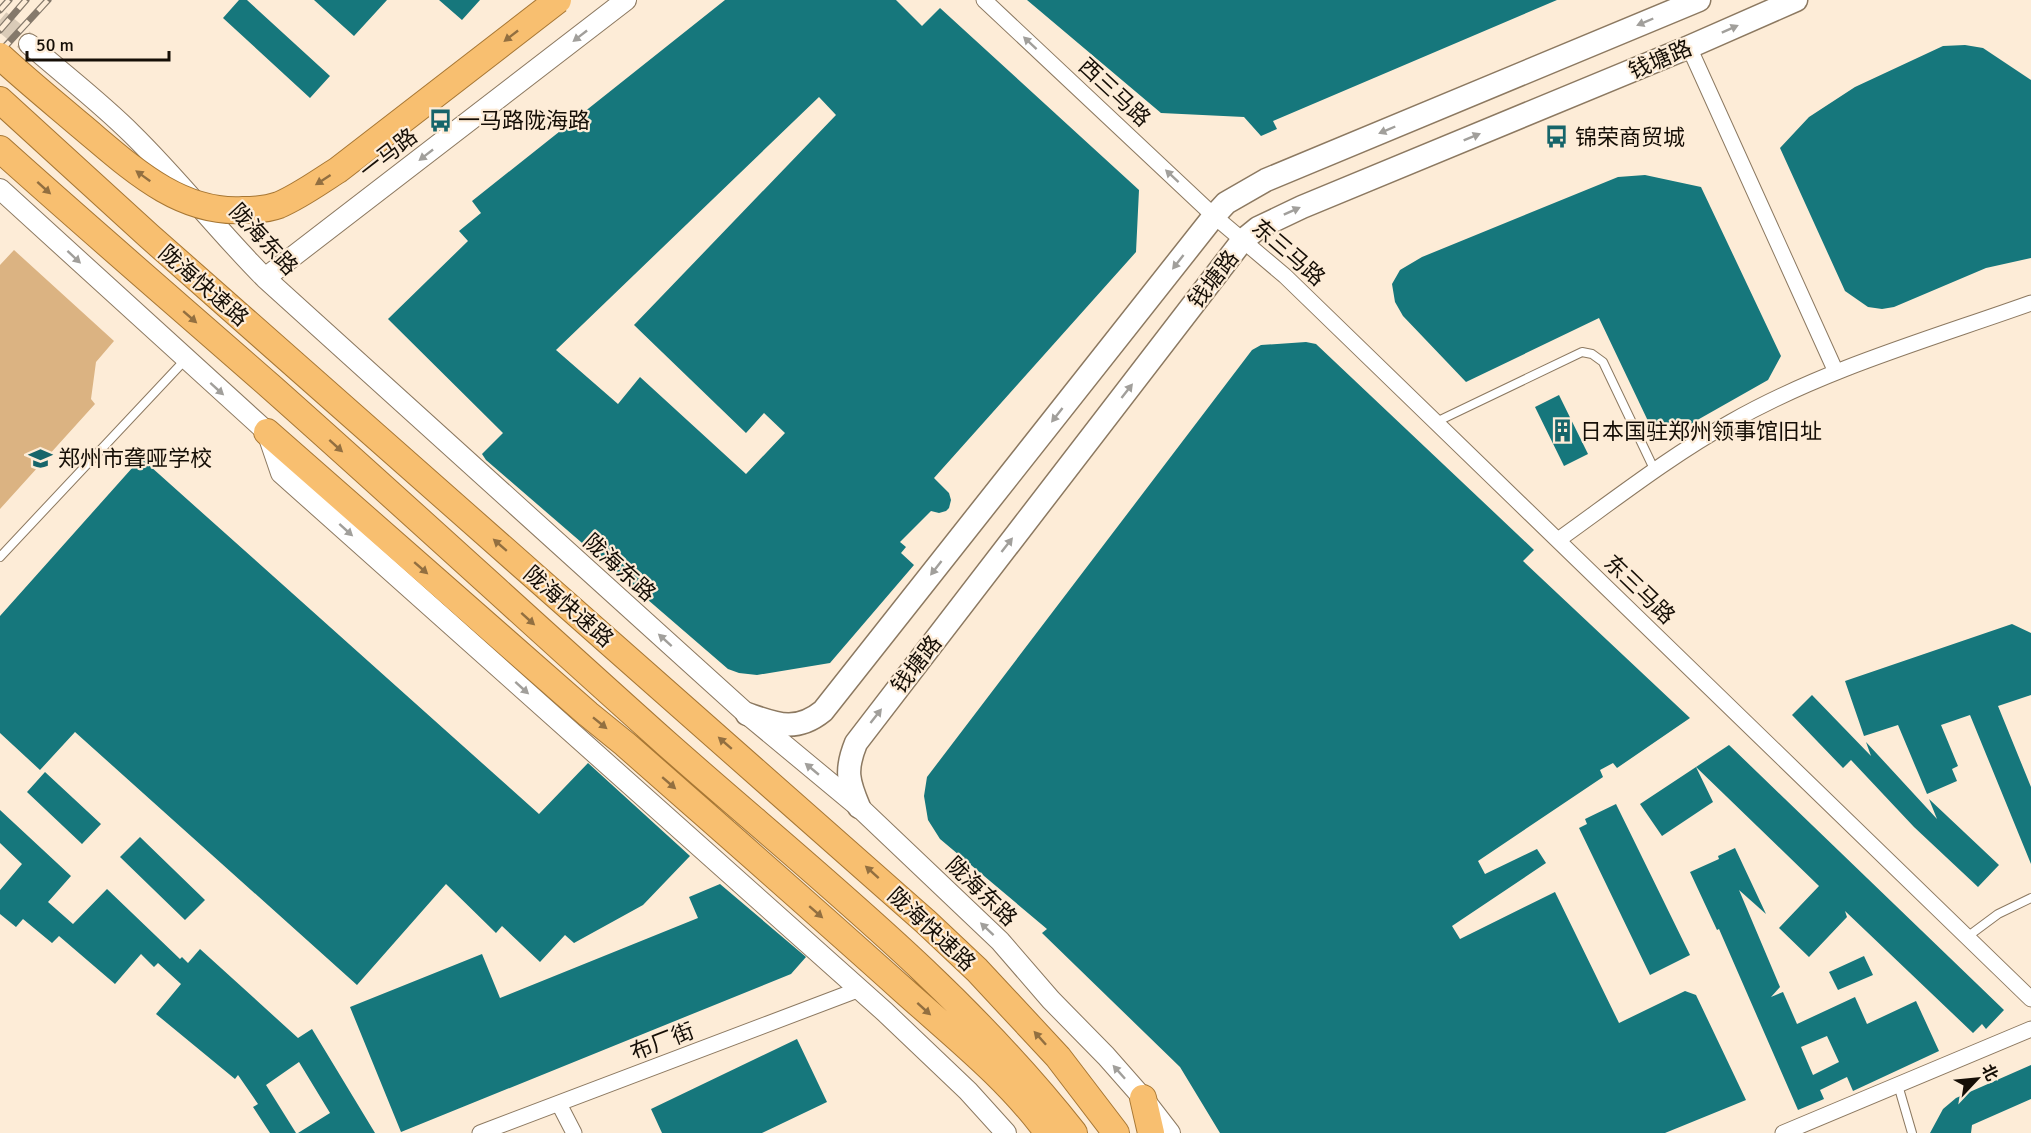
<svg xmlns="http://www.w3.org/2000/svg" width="2031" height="1133" font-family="Signika,'Noto Sans SC',sans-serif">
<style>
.green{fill:#dbb382}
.building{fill:#16777c;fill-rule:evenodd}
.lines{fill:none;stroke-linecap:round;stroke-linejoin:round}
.tertiary-tunnel{stroke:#dacbb8;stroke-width:20;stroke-dasharray:20 10;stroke-linecap:butt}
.service-casing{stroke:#8c7961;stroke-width:10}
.minor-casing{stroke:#8c7961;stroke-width:17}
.tertiary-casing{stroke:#8c7961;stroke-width:22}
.secondary-casing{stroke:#8c7961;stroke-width:25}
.trunk-casing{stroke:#a77734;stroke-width:28}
.service{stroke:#fff;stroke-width:8}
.minor{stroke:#fff;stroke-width:15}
.tertiary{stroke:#fff;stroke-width:20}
.secondary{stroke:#fff;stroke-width:22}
.trunk{stroke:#f8bf70;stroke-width:26}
.rail-casing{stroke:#85796b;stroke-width:7}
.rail{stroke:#fdecd7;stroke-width:4.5;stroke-dasharray:14;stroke-linecap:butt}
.trunk-bridge-casing{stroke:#a77734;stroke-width:28;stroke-linecap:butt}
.trunk-bridge{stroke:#f8bf70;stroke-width:26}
.oneway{fill:#a19f9b}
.oneway2{fill:#926f40}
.labels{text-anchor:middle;stroke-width:4.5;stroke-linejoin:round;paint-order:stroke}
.street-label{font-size:22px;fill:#150e06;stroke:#fdecd7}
.poi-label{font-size:22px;fill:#150e06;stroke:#fdecd7;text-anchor:start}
</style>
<rect width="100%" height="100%" fill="#fdecd7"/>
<path class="green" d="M14 250 114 341 96 362 91 399 95 404 0 509V265Z"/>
<path class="building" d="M239 0H247L330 76 310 98 223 18Z
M314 0H387L354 36Z
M439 0H480L462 20Z
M725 0H896L922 26 940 8 1139 190 1136 252 934 478 949 493 951 500 949 508 946 511 939 513 931 511 900 542 906 547 901 553 914 565 830 663 757 675 739 673 728 669 486 460 482 454 503 433 388 319 468 241 459 231 481 213 472 201ZM819 97 836 115 634 325 746 433 764 413 785 433 746 474 640 377 618 404 556 350Z
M1027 0H1557L1273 121 1277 129 1261 136 1244 117 1161 113Z
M1965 45 1983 48 2031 80V258L1986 268 1894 307 1882 309 1868 307 1845 291 1780 148 1809 117 1855 87 1943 46Z
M1645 175 1701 187 1781 356 1768 380 1685 427 1648 421 1599 318 1466 382 1403 316 1395 302 1392 284 1400 270 1422 257 1618 177Z
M1306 342 1316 344 1534 550 1523 561 1690 718 1617 768 1613 763 1600 770 1603 777 1478 861 1485 874 1537 849 1546 863 1452 926 1460 939 1555 892 1619 1023 1685 991 1696 995 1746 1100 1665 1133H1220L1180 1067 1042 933 1047 929 940 839 928 820 924 796 927 777 1252 350 1261 345Z
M1559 395 1588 454 1564 466 1535 407Z
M141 458 539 814 588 763 690 856 643 905 574 943 565 935 540 962 502 926 496 933 446 884 357 985 75 732 40 770 0 733V616Z
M2012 624 2031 633V695L1998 706 2031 787V864L1970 715 1941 725 1958 766 1952 769 1957 781 1927 794 1898 725 1864 736 1845 681Z
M1812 695 1871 756 1866 742 1937 819 1929 799 1999 865 1978 887 1914 827 1851 760 1843 768 1792 715Z
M1729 745 2004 1010 1986 1029 1982 1024 1973 1033 1845 911 1847 917 1809 957 1779 928 1819 886 1696 767Z
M1696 767 1713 802 1662 836 1640 804Z
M45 772 101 824 82 844 27 792Z
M1616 804 1690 955 1650 975 1579 828 1587 824 1585 819Z
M0 810 71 876 48 902 73 924 107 889 180 959 182 957 188 963 200 949 298 1038 312 1029 375 1133H298L330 1113 299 1062 266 1085 296 1133H270L253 1107 258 1104 238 1075 235 1079 156 1014 181 984 158 963 154 967 141 954 115 984 59 936 52 943 23 919 16 927 0 914V890L22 864 0 843Z
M140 837 205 900 185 920 120 857Z
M1735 848 1766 914 1739 890 1780 987 1771 997 1783 992 1797 1024 1855 997 1867 1024 1916 1001 1939 1051 1853 1091 1847 1077 1820 1090 1824 1099 1798 1110 1719 929 1717 930 1690 872 1719 859 1718 856ZM1827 1036 1839 1062 1813 1075 1801 1047Z
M720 884 806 957 791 974 401 1132 350 1007 482 954 500 998 698 918 689 897Z
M1864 956 1873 975 1838 990 1829 972Z
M797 1039 827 1102 762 1133H662L651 1109Z
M2031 1065V1099L1972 1125 1971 1133H1930L1943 1109 1956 1098Z"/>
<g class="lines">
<path class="tertiary-tunnel" d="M0 20 29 44"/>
<defs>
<path id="service" d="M1436 422 1582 352 1592 354 1603 362 1655 471
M0 557 185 360
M1967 937 1998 914 2031 898
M1898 1085 1912 1133"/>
<path id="minor" d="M984 0 1214 216 1285 276 2031 999
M1689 47 1836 372
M1558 540C1614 500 1670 456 1731 422 1824 369 1930 339 2031 303
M559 1104 574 1133
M480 1133 860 989
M1783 1133 2031 1029"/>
<path id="tertiary" d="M29 44C63 74 100 102 132 134 179 180 219 232 265 278L747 714 859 807 1000 941 1051 1000 1106 1056 1143 1098 1170 1133
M0 189 267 432 281 473 885 1012 968 1091 1006 1133
M265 278 626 0"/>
<path id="secondary" d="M747 714C776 724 796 733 823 711L1214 216 1226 203 1266 180 1699 0
M859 807C848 781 845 770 856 743L1242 241 1258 228 1302 207 1689 47 1796 0"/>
<path id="trunk" d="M0 100 149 236 926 922 977 970 1058 1057 1116 1133
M0 149C89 229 180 307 270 386 403 504 534 625 667 744 807 868 958 985 1074 1133
M267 432 588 714 625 744C718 826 811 907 902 989 953 1035 1008 1078 1048 1133
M1143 1098 1151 1133"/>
</defs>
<use href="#service" class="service-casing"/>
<use href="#minor" class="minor-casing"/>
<use href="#tertiary" class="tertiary-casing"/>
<use href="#secondary" class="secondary-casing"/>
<use href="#trunk" class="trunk-casing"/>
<use href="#service" class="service"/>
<use href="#minor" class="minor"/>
<use href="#tertiary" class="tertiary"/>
<use href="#secondary" class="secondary"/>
<use href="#trunk" class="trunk"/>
<defs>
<path id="rail" d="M0 10 9 0
M0 30 26 0
M0 52 48 0"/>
</defs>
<use href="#rail" class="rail-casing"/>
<use href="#rail" class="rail"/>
<defs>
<path id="trunk-bridge" d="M0 56C26 80 53 102 80 125 127 164 177 214 243 210 254 210 268 209 279 205 300 196 319 182 338 170L558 0"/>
</defs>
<use href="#trunk-bridge" class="trunk-bridge-casing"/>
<use href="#trunk-bridge" class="trunk-bridge"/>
</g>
<defs><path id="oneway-solid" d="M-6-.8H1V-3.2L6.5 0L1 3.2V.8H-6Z" transform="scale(1.5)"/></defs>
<g class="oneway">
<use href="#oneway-solid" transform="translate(1645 22) rotate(157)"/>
<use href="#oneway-solid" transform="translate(1730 29) rotate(-24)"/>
<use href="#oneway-solid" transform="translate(580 36) rotate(142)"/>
<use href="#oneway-solid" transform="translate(1030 43) rotate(-137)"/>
<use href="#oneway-solid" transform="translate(1387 130) rotate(157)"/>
<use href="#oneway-solid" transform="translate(1472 137) rotate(-22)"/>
<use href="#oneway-solid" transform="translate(426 155) rotate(142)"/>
<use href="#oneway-solid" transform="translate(1172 176) rotate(-137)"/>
<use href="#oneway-solid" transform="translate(1292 211) rotate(-24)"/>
<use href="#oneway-solid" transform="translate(74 257) rotate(43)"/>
<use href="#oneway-solid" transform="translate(1178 262) rotate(128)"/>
<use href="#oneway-solid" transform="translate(217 389) rotate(42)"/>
<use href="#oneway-solid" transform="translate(1127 391) rotate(-52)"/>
<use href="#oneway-solid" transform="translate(1057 415) rotate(128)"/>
<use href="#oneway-solid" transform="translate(346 530) rotate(42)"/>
<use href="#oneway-solid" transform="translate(1007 545) rotate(-52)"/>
<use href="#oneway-solid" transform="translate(936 568) rotate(128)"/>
<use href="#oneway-solid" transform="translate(665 640) rotate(-138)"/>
<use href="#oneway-solid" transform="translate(522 688) rotate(42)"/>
<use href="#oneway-solid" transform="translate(876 716) rotate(-52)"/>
<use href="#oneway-solid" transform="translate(812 769) rotate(-140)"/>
<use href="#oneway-solid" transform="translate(987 929) rotate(-137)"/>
<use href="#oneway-solid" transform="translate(1119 1072) rotate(-132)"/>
</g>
<g class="oneway2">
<use href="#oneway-solid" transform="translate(511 36) rotate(142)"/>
<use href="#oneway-solid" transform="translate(143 176) rotate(-144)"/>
<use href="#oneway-solid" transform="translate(323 180) rotate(147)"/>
<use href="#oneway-solid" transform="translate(44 188) rotate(42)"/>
<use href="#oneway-solid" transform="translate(190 317) rotate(41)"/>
<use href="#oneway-solid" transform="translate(336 446) rotate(42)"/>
<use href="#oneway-solid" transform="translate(500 545) rotate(-139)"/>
<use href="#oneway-solid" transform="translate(421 568) rotate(41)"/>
<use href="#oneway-solid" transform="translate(528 619) rotate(42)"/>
<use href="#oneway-solid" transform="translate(600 723) rotate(39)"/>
<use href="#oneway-solid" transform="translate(725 743) rotate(-139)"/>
<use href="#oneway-solid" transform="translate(669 783) rotate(41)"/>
<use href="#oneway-solid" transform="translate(872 872) rotate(-138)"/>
<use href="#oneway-solid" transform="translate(816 912) rotate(41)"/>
<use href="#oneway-solid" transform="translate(924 1009) rotate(42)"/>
<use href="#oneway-solid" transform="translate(1040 1038) rotate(-132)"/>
</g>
<defs>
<symbol id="bus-bare" viewBox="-9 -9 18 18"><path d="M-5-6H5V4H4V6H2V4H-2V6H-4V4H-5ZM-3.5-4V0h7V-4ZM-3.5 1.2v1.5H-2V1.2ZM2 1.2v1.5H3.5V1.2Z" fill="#16656a" stroke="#fdecd7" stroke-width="2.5" paint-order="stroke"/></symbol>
<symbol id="building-bare" viewBox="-9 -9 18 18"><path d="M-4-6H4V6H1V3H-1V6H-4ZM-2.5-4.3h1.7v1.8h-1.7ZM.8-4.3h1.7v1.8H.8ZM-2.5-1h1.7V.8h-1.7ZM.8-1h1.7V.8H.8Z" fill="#16656a" stroke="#fdecd7" stroke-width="2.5" paint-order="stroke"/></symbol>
<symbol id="school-bare" viewBox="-9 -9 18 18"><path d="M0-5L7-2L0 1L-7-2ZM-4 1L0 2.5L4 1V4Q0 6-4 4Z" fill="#16656a" stroke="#fdecd7" stroke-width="2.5" paint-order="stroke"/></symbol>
</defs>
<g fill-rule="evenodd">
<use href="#bus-bare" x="424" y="104" width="33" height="33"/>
<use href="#bus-bare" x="1540" y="120" width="33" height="33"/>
<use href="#building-bare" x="1546" y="414" width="33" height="33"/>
<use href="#school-bare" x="24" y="442" width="33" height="33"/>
</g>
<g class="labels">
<g class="street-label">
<text transform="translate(1660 59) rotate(-23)" y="8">钱塘路</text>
<text transform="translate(1115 92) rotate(43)" y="8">西三马路</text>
<text transform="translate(388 153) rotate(-38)" y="8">一马路</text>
<text transform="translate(264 239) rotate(47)" y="8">陇海东路</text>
<text transform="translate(1289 252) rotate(41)" y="8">东三马路</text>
<text transform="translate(1213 279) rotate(-52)" y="8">钱塘路</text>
<text transform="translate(204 285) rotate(41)" y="8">陇海快速路</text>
<text transform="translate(620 567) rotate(42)" y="8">陇海东路</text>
<text transform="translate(1640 589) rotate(44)" y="8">东三马路</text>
<text transform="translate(569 606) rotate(41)" y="8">陇海快速路</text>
<text transform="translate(916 664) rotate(-52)" y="8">钱塘路</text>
<text transform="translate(982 891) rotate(44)" y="8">陇海东路</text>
<text transform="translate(932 929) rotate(43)" y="8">陇海快速路</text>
<text transform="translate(662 1041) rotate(-21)" y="8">布厂街</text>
</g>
<g class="poi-label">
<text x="458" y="128">一马路陇海路</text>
<text x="1575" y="145">锦荣商贸城</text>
<text x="1580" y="439">日本国驻郑州领事馆旧址</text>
<text x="58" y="466">郑州市聋哑学校</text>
</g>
</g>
<g transform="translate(1977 1079) rotate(64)" stroke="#fdecd7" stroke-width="4.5" paint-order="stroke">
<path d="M0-4.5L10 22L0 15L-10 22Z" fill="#150e06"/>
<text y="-9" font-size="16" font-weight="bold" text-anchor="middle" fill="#150e06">北</text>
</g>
<path d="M27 51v9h142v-9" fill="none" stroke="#150e06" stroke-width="3"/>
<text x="36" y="51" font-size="18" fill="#150e06" stroke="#fdecd7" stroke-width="4.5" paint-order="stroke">50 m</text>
</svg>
